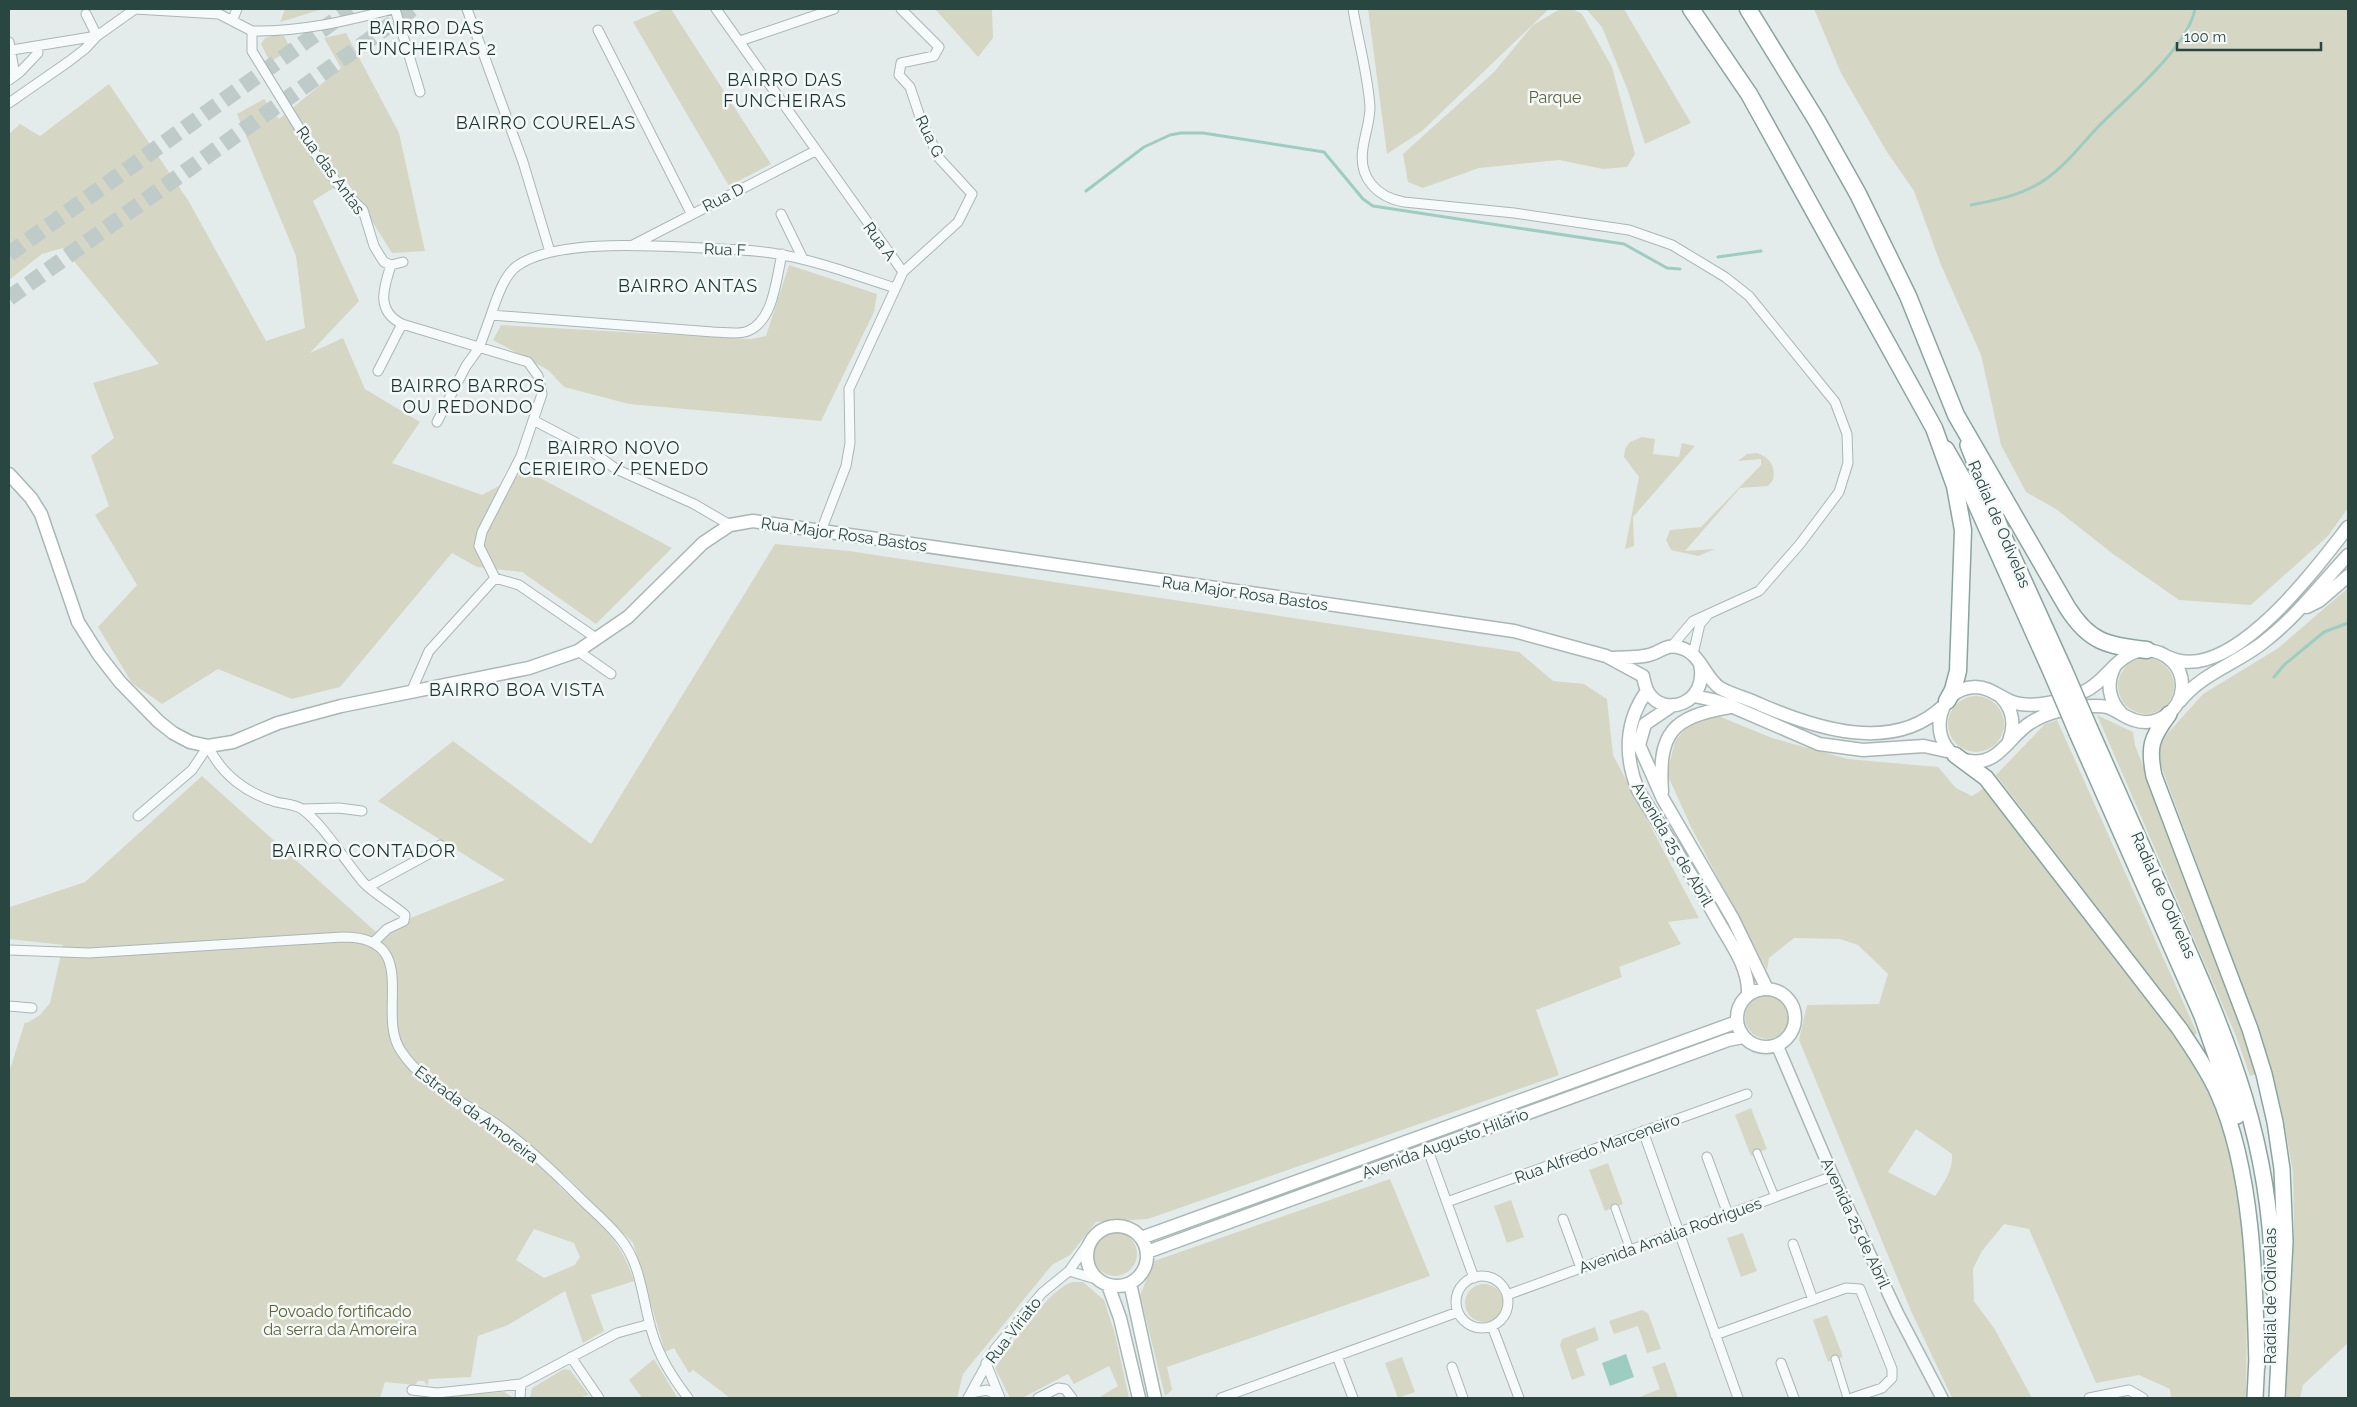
<svg xmlns="http://www.w3.org/2000/svg" width="2357" height="1407" viewBox="0 0 2357 1407" font-family="Raleway,sans-serif">
<style>
.green{fill:#d6d6c4;fill-rule:evenodd}
.water{fill:#9dcdc0}
.lines{fill:none;stroke-linecap:round;stroke-linejoin:round}
.stream{stroke:#9dcdc0;stroke-width:3}
.motorway-tunnel{stroke:#bfcbc9;stroke-width:16;stroke-dasharray:16 8;stroke-linecap:butt}
.pedestrian-casing{stroke:#a8b7b5;stroke-width:9}
.minor-casing{stroke:#a8b7b5;stroke-width:11}
.tertiary-casing{stroke:#a8b7b5;stroke-width:14}
.secondary-casing{stroke:#a8b7b5;stroke-width:15}
.trunk-casing{stroke:#8aa49f;stroke-width:18}
.motorway-casing{stroke:#8aa49f;stroke-width:19}
.pedestrian{stroke:#f7fafa;stroke-width:7}
.minor{stroke:#f7fafa;stroke-width:9}
.tertiary{stroke:#f7fafa;stroke-width:11}
.secondary{stroke:#fff;stroke-width:12}
.trunk{stroke:#fff;stroke-width:15}
.motorway{stroke:#fff;stroke-width:16}
.trunk-bridge-casing{stroke:#8aa49f;stroke-width:18;stroke-linecap:butt}
.trunk-bridge{stroke:#fff;stroke-width:15}
.labels{text-anchor:middle;stroke-width:5;stroke-linejoin:round;paint-order:stroke}
.park-label{font-size:16px;fill:#616237;stroke:#f4f9f8}
.street-label{font-size:16px;fill:#2a4641;stroke:#f4f9f8}
.neighbourhood-label{font-size:18px;letter-spacing:1px;fill:#1c3733;stroke:#f4f9f8}
</style>
<rect width="100%" height="100%" fill="#e4eceb"/>
<path class="green" d="M285 9H323L280 22Z
M664 9H671L771 164 729 186 633 22Z
M935 9H992L993 38 978 57Z
M1368 9H1549L1422 131 1387 154Z
M1560 9H1573L1582 14 1612 67 1635 154 1627 167 1603 169 1559 160 1479 168 1423 188 1408 182 1403 154 1494 72 1533 25Z
M1586 9H1624L1691 123 1645 144 1628 91 1602 27Z
M1814 9H2348V508L2328 536 2251 605 2179 600 2113 554 2056 509 2026 492 2001 445 1981 355 1941 265 1914 191 1887 152 1841 73Z
M346 33 399 133 425 251 392 253 346 180 313 201 359 301 310 353 343 338 365 389 420 422 392 463 482 495 527 471 672 548 596 624 522 572 477 567 452 553 340 687 292 699 218 669 162 704 132 683 98 627 137 585 95 515 109 506 91 456 114 438 93 383 159 364 63 248 42 254 9 280V134L20 124 40 136 109 84 188 200 266 341 305 328 296 256 237 114 264 99 279 119 341 68 324 38Z
M278 35 284 36 291 49 270 62 261 44 265 38Z
M789 265 877 294 874 312 821 421 629 404 564 387 548 370 493 340 501 325 751 339 766 336Z
M1642 437 1655 439 1653 454 1679 457 1682 443 1695 446 1633 517 1634 546 1625 549 1639 477 1624 457 1625 449 1630 442Z
M1757 453C1770 457 1776 467 1773 480L1768 486 1740 488 1685 551 1715 549 1698 556 1671 550 1666 540 1670 530 1701 527 1761 465V459L1738 461 1747 454Z
M775 544 849 551 1519 652 1553 681 1584 684 1607 699 1613 755 1699 918 1668 922 1681 944 1619 967 1622 977 1536 1010 1559 1075 1148 1219 1096 1222 1070 1255 1052 1265 963 1374 957 1398H730L693 1370 689 1373 674 1348 665 1352 633 1243 564 1174 558 1185C593 1217 619 1234 634 1281L591 1295 604 1331 583 1343 565 1291 508 1325 478 1336 471 1377 429 1379 427 1386 424 1381H418L415 1385 385 1382 380 1398H9V1069H10L25 1022 27 1023 40 1015 50 1003 63 945 9 939V905L10 907 85 882 202 776 376 932 505 880 378 801 453 741 591 844ZM534 1229 574 1243 580 1257 575 1265 544 1278 516 1260Z
M2348 588V1343L2303 1385 2300 1398H2285L2294 1229 2293 1172 2281 1107 2258 1028 2161 766 2159 748 2167 734 2203 694 2277 649Z
M2118 686a28 28 0 1 1 56 0a28 28 0 1 1-56 0Z
M1948 724a28 28 0 1 1 56 0a28 28 0 1 1-56 0Z
M1711 713 1772 738 1848 759 1938 767 1956 788 1972 796 1984 788 2151 1003 2188 1055 2217 1105 2240 1197 2243 1233 2247 1298 2246 1398H2171L2170 1389 2139 1375 2096 1383 2029 1229 2004 1224 1982 1251 1973 1269 1974 1301 1994 1328 2032 1398H1952L1911 1311 1799 1040 1807 1005 1879 1004 1888 974 1858 945 1840 939 1794 938 1769 958 1767 970 1692 829 1667 774 1675 741 1692 721ZM1916 1129 1952 1154C1953 1170 1944 1183 1935 1196L1888 1172Z
M2097 715 2133 732 2135 745 2241 1020 2258 1073 2250 1076 2236 1036Z
M2057 720 2197 1033 2194 1035 1996 775 2045 724Z
M1745 1017a22 22 0 1 1 44 0a22 22 0 1 1-44 0Z
M1751 1108 1767 1149 1751 1156 1735 1115Z
M1608 1163 1623 1204 1605 1211 1589 1170Z
M1390 1179 1430 1276 1167 1367 1172 1390 1165 1396 1140 1295 1154 1261Z
M1511 1200 1524 1237 1507 1243 1494 1206Z
M1093 1254a22 22 0 1 1 44 0a22 22 0 1 1-44 0Z
M1743 1233 1757 1271 1741 1277 1727 1238Z
M1072 1282H1083L1104 1300 1115 1334 1129 1398H1098L1118 1386 1109 1366 1074 1384 1068 1374 1022 1398H1010L995 1368C1010 1346 1048 1290 1072 1282Z
M1465 1303a19 19 0 1 1 38 0a19 19 0 1 1-38 0Z
M1642 1310 1648 1313 1661 1349 1647 1353 1638 1326 1614 1334 1609 1321Z
M1827 1315 1843 1357 1828 1362 1813 1320Z
M1595 1327 1599 1340 1576 1349 1585 1375 1572 1380 1560 1345 1562 1339Z
M1402 1357 1415 1392 1398 1398 1385 1363Z
M654 1359 677 1397 674 1398H642L629 1380Z
M1665 1362 1678 1398H1637L1660 1389 1652 1367Z
M564 1369 570 1370 589 1395 578 1398H530L532 1388Z
M504 1392 514 1398H428Z"/>
<path class="water" d="M1626 1354 1634 1377 1610 1386 1602 1363Z"/>
<g class="lines">
<path class="stream" d="M1086 191 1144 147 1170 135 1181 133H1203L1324 152 1363 199 1373 206 1624 244 1667 268 1680 269
M1971 205C1996 200 2024 195 2046 179 2066 165 2080 146 2097 128 2126 98 2187 49 2195 9
M1718 257 1761 251
M2274 677 2284 665 2324 632 2348 623"/>
<path class="motorway-tunnel" d="M9 254 351 9
M9 298 412 9"/>
<defs>
<path id="pedestrian" d="M1757 1153 1775 1197
M1615 1208 1630 1250
M1835 1359 1847 1398"/>
<path id="minor" d="M135 9 219 14 252 31
M395 9 420 92
M467 9 523 162 550 252
M716 9 903 272 849 389 850 443 846 466 821 531
M901 9 939 47 934 56 901 63 899 75 910 87 920 117 939 158 972 194 958 222 903 272
M1353 9C1358 40 1368 75 1370 107 1370 121 1365 134 1363 148 1358 178 1377 197 1404 202L1514 213 1629 230 1672 245 1725 277 1749 296 1835 402 1847 434 1848 463 1839 492 1800 544 1759 591 1693 621 1672 646
M86 14 97 36
M233 19 237 9
M598 30 691 213
M252 31V51L314 152 344 192 363 210 374 246 380 256 384 262 391 265 403 262
M252 31C300 32 347 21 393 9
M740 41 834 9
M9 42 15 75
M12 50 97 36
M9 80 20 72 38 53 37 47
M9 103 68 62 85 49 97 36 135 9
M781 214 803 259
M633 245 815 151
M391 265C383 289 376 311 402 324L528 362 538 376 542 394 521 456 482 532 479 546 495 578 429 651 411 692
M491 315C496 300 504 275 517 266 556 238 656 246 703 248 730 250 756 249 783 255 821 262 858 276 895 288
M378 371 402 324
M533 420 590 450 616 469 694 504 730 525
M437 422 466 366 479 348 491 315 713 332C723 332 739 335 748 331 774 320 776 279 782 254
M495 578 519 585 596 638
M578 651 611 674
M1693 654 1700 624 1707 616
M208 746C221 774 246 793 276 802 284 804 295 804 302 809 323 824 345 861 363 882 375 895 392 903 405 915L404 921 387 929 373 943
M302 809 339 808 362 811
M138 816 192 770 208 746
M368 887 436 850 440 845
M9 950 89 953 343 937C423 937 375 1013 401 1051 423 1085 464 1102 496 1124 526 1145 553 1171 579 1197 592 1210 607 1222 619 1237 642 1264 642 1300 652 1332 659 1357 673 1378 688 1398
M9 1006 32 1008
M1643 1131 1738 1398
M1428 1150 1474 1278
M1707 1157 1728 1214
M1447 1202 1747 1094
M1563 1219 1581 1268
M1793 1244 1813 1300
M1069 1271 1099 1280
M1456 1302a26 26 0 1 1 52 0a26 26 0 1 1-52 0Z
M1507 1295 1833 1176
M1492 1326 1519 1398
M1715 1335 1846 1288 1860 1289 1892 1369V1378L1882 1388 1852 1398
M1337 1356 1353 1398
M571 1357 599 1398
M986 1363 1000 1398
M1781 1363 1794 1398
M1452 1367 1463 1398
M412 1390 437 1393 521 1384 617 1333 650 1324
M971 1393 987 1390 998 1396
M520 1398 521 1384
M968 1398 995 1349 1042 1293 1069 1271 1090 1241
M1038 1398 1058 1388 1065 1389 1072 1398
M1221 1398 1458 1312
M2089 1398 2129 1390 2143 1398"/>
<path id="tertiary" d="M1777 1045 1833 1176 1898 1314 1942 1398"/>
<path id="secondary" d="M9 474 31 498 41 514 78 622 99 655 120 682 158 721 173 733 190 742 208 746 233 742 278 723 341 706 529 668 578 651 628 617 703 543 730 525 753 521 1514 631 1606 656 1643 676C1644 681 1645 687 1648 692 1664 719 1709 703 1700 664
M2307 607 2319 601 2348 576
M2144 650C2165 650 2183 665 2182 687 2181 711 2156 728 2134 720 2124 717 2117 710 2107 707 2098 705 2089 706 2080 707 2063 709 2045 713 2030 723 2009 736 1999 766 1969 761 1926 753 1932 688 1975 687 1989 687 1998 696 2010 701 2031 710 2064 701 2083 692 2107 682 2116 653 2144 650Z
M2168 657C2229 687 2315 569 2348 527
M1611 658C1624 657 1638 658 1649 655 1662 652 1665 643 1681 648 1700 653 1705 678 1720 688 1732 695 1747 698 1759 704 1814 728 1892 754 1942 707
M2114 668C2106 684 2109 701 2122 714
M1647 691C1625 721 1624 756 1638 790 1665 834 1693 876 1718 921 1731 944 1749 967 1748 994
M1694 696 1713 700 1731 706 1819 744 1863 750 1924 746 1951 752
M2001 697C2013 709 2015 725 2009 741
M2180 701C2202 673 2238 663 2265 641 2297 616 2321 584 2348 555
M1673 705 1645 724 1639 745 1663 799 1733 919 1767 989
M1662 792C1658 732 1672 717 1730 707
M1737 1018a29 29 0 1 1 58 0a29 29 0 1 1-58 0Z
M1087 1256a30 30 0 1 1 60 0a30 30 0 1 1-60 0Z
M1141 1238 1737 1022
M1147 1252 1728 1040 1743 1037
M1130 1283 1155 1398
M1108 1285 1120 1318 1139 1398"/>
<path id="trunk" d="M1968 445 2004 537 2064 669
M1946 449 1969 489 2051 672
M2169 714C2151 738 2148 747 2154 776L2250 1029 2264 1074 2275 1122 2282 1169 2285 1241 2277 1398
M2090 729C2118 792 2146 854 2173 916 2230 1044 2273 1146 2273 1289
M2077 733 2202 1016 2237 1116
M1955 755 1986 778 2179 1028C2193 1049 2208 1070 2218 1093 2253 1171 2255 1283 2257 1367
M2255 1398 2257 1357"/>
<path id="motorway" d="M1691 9 1749 94 1934 428 1955 486 1963 530 1958 671 1953 690 1947 701
M1748 9 1817 121 1858 194 1908 296 1956 415 2067 607C2089 642 2107 646 2147 650"/>
</defs>
<use href="#pedestrian" class="pedestrian-casing"/>
<use href="#minor" class="minor-casing"/>
<use href="#tertiary" class="tertiary-casing"/>
<use href="#secondary" class="secondary-casing"/>
<use href="#trunk" class="trunk-casing"/>
<use href="#motorway" class="motorway-casing"/>
<use href="#pedestrian" class="pedestrian"/>
<use href="#minor" class="minor"/>
<use href="#tertiary" class="tertiary"/>
<use href="#secondary" class="secondary"/>
<use href="#trunk" class="trunk"/>
<use href="#motorway" class="motorway"/>
<defs>
<path id="trunk-bridge" d="M2064 669 2090 729
M2051 672 2077 733"/>
</defs>
<use href="#trunk-bridge" class="trunk-bridge-casing"/>
<use href="#trunk-bridge" class="trunk-bridge"/>
</g>
<g class="labels">
<g class="park-label">
<text x="1555" y="103">Parque</text>
<text x="340" y="1317">Povoado fortificado<tspan x="340" dy="18">da serra da Amoreira</tspan></text>
</g>
<g class="street-label">
<text transform="translate(930 136) rotate(64)" y="6">Rua G</text>
<text transform="translate(331 170) rotate(54)" y="6">Rua das Antas</text>
<text transform="translate(723 197) rotate(-27)" y="6">Rua D</text>
<text transform="translate(880 241) rotate(54)" y="6">Rua A</text>
<text transform="translate(725 249) rotate(2)" y="6">Rua F</text>
<text transform="translate(2000 524) rotate(67)" y="6">Radial de Odivelas</text>
<text transform="translate(844 534) rotate(8)" y="6">Rua Major Rosa Bastos</text>
<text transform="translate(1245 593) rotate(8)" y="6">Rua Major Rosa Bastos</text>
<text transform="translate(1673 844) rotate(59)" y="6">Avenida 25 de Abril</text>
<text transform="translate(2164 895) rotate(66)" y="6">Radial de Odivelas</text>
<text transform="translate(477 1114) rotate(37)" y="6">Estrada da Amoreira</text>
<text transform="translate(1445 1143) rotate(-20)" y="6">Avenida Augusto Hilário</text>
<text transform="translate(1597 1148) rotate(-20)" y="6">Rua Alfredo Marceneiro</text>
<text transform="translate(1856 1223) rotate(65)" y="6">Avenida 25 de Abril</text>
<text transform="translate(1670 1235) rotate(-20)" y="6">Avenida Amália Rodrigues</text>
<text transform="translate(2270 1296) rotate(-90)" y="6">Radial de Odivelas</text>
<text transform="translate(1013 1330) rotate(-52)" y="6">Rua Viriato</text>
</g>
<g class="neighbourhood-label">
<text x="427" y="34">BAIRRO DAS<tspan x="427" dy="21">FUNCHEIRAS 2</tspan></text>
<text x="785" y="86">BAIRRO DAS<tspan x="785" dy="21">FUNCHEIRAS</tspan></text>
<text x="546" y="129">BAIRRO COURELAS</text>
<text x="688" y="292">BAIRRO ANTAS</text>
<text x="468" y="392">BAIRRO BARROS<tspan x="468" dy="21">OU REDONDO</tspan></text>
<text x="614" y="454">BAIRRO NOVO<tspan x="614" dy="21">CERIEIRO / PENEDO</tspan></text>
<text x="517" y="696">BAIRRO BOA VISTA</text>
<text x="364" y="857">BAIRRO CONTADOR</text>
</g>
</g>
<rect width="2357" height="1407" fill="none" stroke="#2a4641" stroke-width="20"/>
<path d="M2177 42v8h144v-8" fill="none" stroke="#2a4641" stroke-width="2.5"/>
<text x="2184" y="42" font-size="15" fill="#2a4641" stroke="#f4f9f8" stroke-width="4" paint-order="stroke">100 m</text>
</svg>
